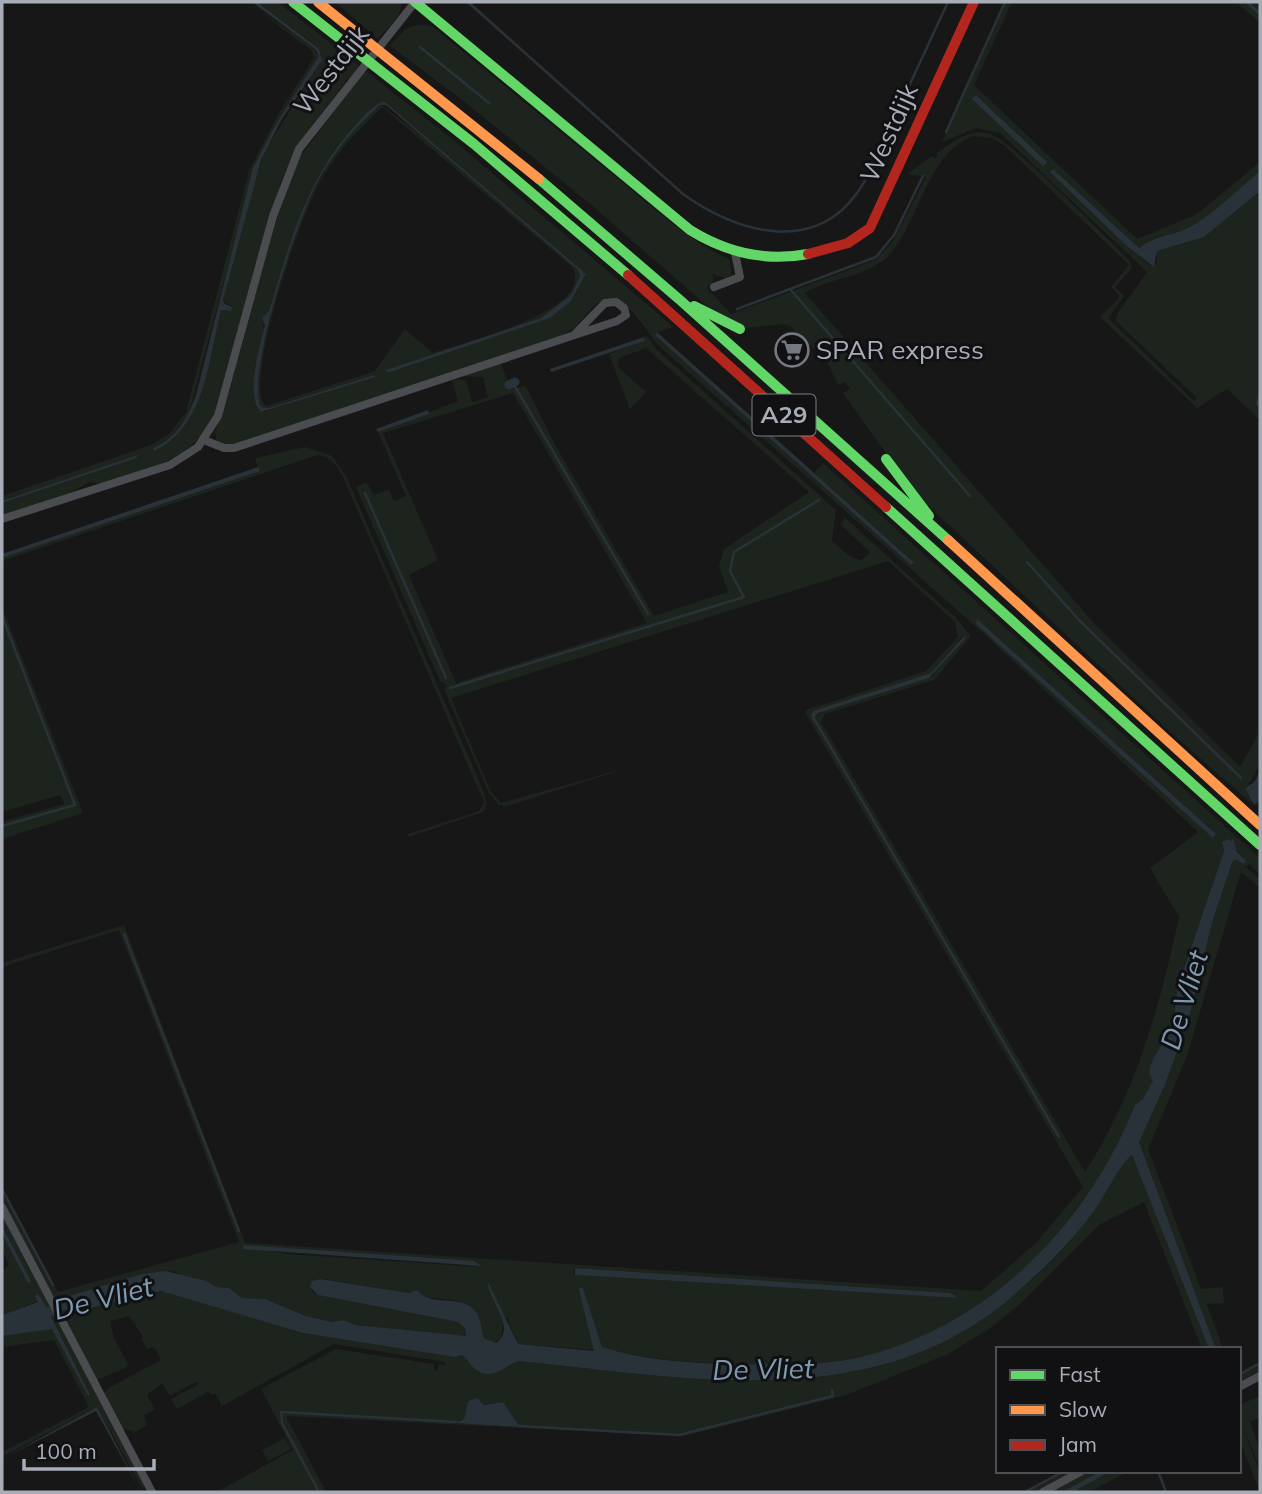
<svg xmlns="http://www.w3.org/2000/svg" width="1262" height="1494" viewBox="0 0 1262 1494" font-family="Mulish,sans-serif">
<style>
.green{fill:#1d241e;fill-rule:evenodd}
.water{fill:#2a3239}
.lines{fill:none;stroke-linecap:round;stroke-linejoin:round}
.stream{stroke:#2a3239;stroke-width:2.5}
.canal{stroke:#2a3239;stroke-width:9}
.street{stroke:#4b4c50;stroke-width:8}
.fast{stroke:#63d668;stroke-width:10}
.slow{stroke:#ff974d;stroke-width:10}
.jam{stroke:#b3261e;stroke-width:10}
.labels{text-anchor:middle;stroke-width:6;stroke-linejoin:round;paint-order:stroke}
.shield{fill:#111113;stroke:#7b7e86;stroke-width:2}
.shield-label{font-size:24px;font-weight:bold;fill:#a8adb8}
.street-label{font-size:26px;fill:#a8adb8;stroke:#111113}
.poi-label{font-size:26px;fill:#a8adb8;stroke:#111113;text-anchor:start}
.water-label{font-size:28px;font-style:italic;fill:#7f9bb3;stroke:#111113}
</style>
<rect width="100%" height="100%" fill="#171717"/>
<path class="green" d="M248 2 311 46 319 56 256 162 189 413 172 438 153 448C202 439 211 351 221 310L231 311 232 307 223 300 253 186 265 151 322 59 319 49 257 2H278L451 138 656 312 673 327 658 332 657 337 911 565 913 561 814 473 823 463 1260 858V874L1249 864 1246 867 1260 880V888L1241 872 1187 1056 1148 1149 1201 1289 1223 1287 1224 1303 1207 1304 1223 1349H1216L1139 1142 1165 1085 1189 1018 1212 923 1232 863 1235 859 1243 864 1245 861 1229 839 1222 844 1224 851 1178 986C1175 1001 1176 1015 1170 1030 1165 1044 1142 1067 1153 1080L1143 1099 1135 1105C1088 1222 990 1327 861 1357 827 1365 775 1365 739 1364 695 1363 645 1360 602 1347L583 1288 580 1294 596 1350 518 1344 507 1317 503 1321 501 1339 493 1343 484 1337C472 1296 463 1302 424 1297L418 1290 409 1293 322 1279H318L311 1291 318 1295 458 1322 465 1328 466 1335 460 1337 355 1325 344 1320 332 1322 306 1316 265 1299 242 1298 229 1288 216 1287 171 1271 141 1274 66 1297 57 1303 2 1200V1186L58 1292 239 1242 119 930 2 967V963L124 925 245 1243 981 1291 1036 1243 1083 1187 806 714V710L926 671 958 637 955 622 888 561 451 698 491 792 501 803 634 766 507 806 499 805 489 793 444 689 447 685 440 681 356 487 366 482 374 495 389 489 394 501 406 496 378 432 458 401 452 380H466L472 402 488 397 483 377 461 376 509 360 518 368 510 362 501 364 510 386 515 389 525 385 554 443 654 616 728 592 719 566 724 549 809 492 646 348 619 358 618 367 646 392 630 409 609 354 645 341 644 337 647 336 656 349 836 510 832 541 848 555 861 561 870 552 841 525 844 517 955 617 971 636 934 680 825 714 821 722 1085 1172C1135 1095 1160 1006 1179 917L1150 868 1198 832 983 633 658 345C644 329 620 280 592 308 581 320 576 330 560 336L229 446 217 442 215 432 228 396 277 216 300 157 354 84 348 78 300 143 282 179 216 410C195 462 149 468 100 484L89 482 69 494 2 517V503L137 456 2 501V496L151 445 169 434 186 412 249 171 276 118 314 58 312 51ZM384 101 586 274 570 302 550 318 387 373 386 370 541 318 571 295 580 276 578 270 434 145 381 105C355 123 332 155 317 183 297 219 246 371 261 407L269 408 374 375 264 412 258 410C249 385 269 328 262 318L269 311C289 246 305 182 351 130 361 119 371 106 384 101ZM382 107 571 266C602 309 458 344 433 353L405 329 375 371 266 406 262 402C250 363 301 213 323 176 339 150 360 128 382 107ZM513 393 647 623 456 683 409 575 438 560 383 433ZM977 619 1216 834 1214 838 976 624ZM963 636 966 637 931 677 818 713 816 717 811 712 931 673ZM243 1246 431 1260 479 1267 288 1254ZM575 1268 950 1293 958 1298 575 1275 573 1271Z
M335 2H401C402 19 388 26 378 39Z
M1006 2H1012L974 85 1137 239 1197 214 1260 162V171C1238 189 1215 213 1190 227 1172 236 1155 234 1139 248L1053 169 1128 247 1150 265 1157 264V251L1204 237 1260 191V420L1227 389 1197 408 1100 317 1120 297 1111 287 1129 265 1004 145 991 138 973 136C927 154 920 219 891 253 870 278 832 276 805 293L1095 624 1240 767 1260 731C1260 759 1262 769 1245 788L1253 799 1251 803 1167 729 936 513 911 488 843 393 850 389 845 382 838 385 827 361 791 327 784 324 746 328 713 311 589 203 466 103 390 46C404 30 411 20 433 27L669 221 703 246 730 260 731 275 726 278 712 274 714 280 707 288 731 314 875 260 891 244 926 177 907 174 932 156 936 159 938 152C953 142 969 129 988 133 1010 138 1106 238 1129 260L1132 268 1115 287 1124 296 1108 318 1194 401 1197 398 1116 321 1117 314 1147 272 1000 133 976 128 942 142ZM976 95 1046 161 1043 165 973 100Z
M1236 2H1256L1260 5V23Z
M305 447 332 456 346 476 483 790 487 805 483 812 409 837 408 834 479 811 484 802 343 477C337 466 330 455 317 455L2 561V558L259 471 255 458Z
M2 607 83 813 2 839V822L64 804 60 795 2 812Z
M1132 1155 1209 1349H1202L1144 1202 1099 1225 1018 1306 989 1329 948 1354 846 1395 684 1436 286 1416 326 1492H217L293 1450 261 1389 336 1349 434 1364V1370L437 1371 439 1364 445 1365V1362L334 1344 222 1406 215 1393 211 1395 209 1391 177 1409 171 1399 199 1384 198 1381 170 1396 162 1383 147 1395 155 1409 144 1415 147 1425 136 1432 121 1428 104 1393 110 1387 161 1360 154 1347 147 1349 141 1338 143 1336 129 1316 110 1321 114 1338 129 1366 97 1380 61 1311 164 1291 303 1333 454 1357 462 1355C468 1359 471 1367 478 1371 496 1381 505 1364 520 1361 687 1378 874 1416 1013 1296 1040 1273 1066 1248 1087 1220 1099 1205 1121 1163 1132 1155ZM478 1399 484 1405 503 1402 520 1427 455 1423 464 1419 468 1401Z
M2 1215 51 1307 45 1308 38 1294V1301L2 1315V1271L9 1265 2 1250V1234L28 1282 31 1281 2 1226Z
M55 1315 144 1485 143 1490 97 1407 2 1457V1452L89 1407 54 1340 2 1347V1336L52 1328 88 1396 90 1395 50 1317Z
M1260 1361V1372L1239 1383V1373Z
M1260 1396V1417L1250 1422 1260 1450V1468L1240 1421 1260 1473V1492L1239 1438V1418L1242 1416 1239 1405Z
M285 1438 291 1449 268 1461 262 1450Z
M1062 1471H1076L1037 1492H1023Z
M1090 1471H1101L1062 1492H1051Z
M1111 1471H1129L1089 1492H1073Z"/>
<path class="water" d="M252 2H257L319 49 322 60 282 119 261 160 223 300 225 304 232 307 231 311 221 310C209 359 205 428 154 451L153 448C177 438 187 419 196 395L253 168 276 124 319 56 315 49Z
M976 95 1047 162 1043 166 972 99Z
M384 101 586 274 570 302 550 318 387 373 386 370 541 318 571 295 580 276 578 270 386 105H380C355 127 331 155 316 185 297 222 246 371 261 407L269 408 374 375 375 377 261 412C245 397 260 345 265 325L262 318 269 311C289 246 305 182 351 130 361 119 371 106 384 101Z
M1053 169 1139 248C1155 235 1172 236 1190 227 1215 213 1238 189 1260 171V191L1204 237 1157 251 1154 267 1128 247 1050 172Z
M658 333 910 559 914 562 911 565 657 337 655 334Z
M644 337 645 341 551 372 550 369Z
M428 410 429 414 378 432 376 429Z
M138 455 136 458 2 503V501Z
M258 467 260 471 2 558V554Z
M977 619 1216 834 1213 838 976 624Z
M964 636 966 638 929 678 818 713 813 719 811 716 813 711 931 673Z
M1260 772V801L1254 805 1245 788 1254 782Z
M1233 838 1237 852 1246 861 1243 864 1235 859 1232 863 1212 923 1189 1018 1165 1085 1139 1142 1216 1349H1209L1132 1155C1119 1165 1105 1196 1094 1211 1071 1243 1042 1270 1013 1296 874 1416 687 1378 520 1361 505 1364 495 1381 478 1371 471 1368 468 1359 462 1355L454 1357 303 1333 161 1291 76 1311 64 1310 51 1317 90 1395 88 1396 52 1329 2 1336V1315L38 1302 35 1296 38 1294 47 1308 66 1297 141 1274 166 1271 206 1281 216 1287 229 1288 242 1298 265 1299 306 1316 332 1322 344 1320 355 1325 466 1336 465 1328 458 1322 318 1295 310 1287 312 1281 320 1279 409 1293 418 1290C428 1308 462 1293 475 1311 481 1318 481 1329 484 1338L496 1343C518 1328 487 1299 488 1282L518 1344 594 1351 580 1294 579 1288H583L602 1347C646 1361 698 1364 745 1364 778 1365 829 1365 861 1357 991 1325 1087 1224 1135 1105L1143 1099 1153 1080C1141 1068 1165 1043 1170 1031 1176 1015 1175 1001 1178 986L1224 851 1222 842 1229 839 1232 841Z
M2 1226 31 1281 28 1283 2 1234Z
M243 1245 474 1261 481 1266 243 1249Z
M575 1268 950 1293 958 1298 575 1275Z
M477 1398 484 1405 503 1402 520 1427 455 1423 464 1419 468 1401Z
M97 1407 140 1490 96 1411 2 1459Z
M1101 1471H1111L1073 1492H1062Z"/>
<g class="lines">
<path class="stream" d="M468 2 683 194C734 231 812 256 857 193 872 173 880 147 891 125
M1247 2 1260 14
M420 47 489 103
M896 114 948 2
M946 132 1005 2
M923 176 894 235 876 257 790 289 970 496
M737 309 790 289
M513 383 648 614
M1260 395 1257 403 1260 408
M365 493 446 678
M1027 562 1079 620 1241 778
M2 616 75 805 2 826
M450 688 744 597 730 571 734 552 819 500
M813 717 1059 1137
M124 934 239 1231
M3 1191 53 1285
M1239 1375 1260 1363
M518 1426 679 1435 833 1396 832 1390
M1158 1471 1166 1492
M319 1492 282 1423 281 1412 456 1422
M1025 1492 1064 1471"/>
<path class="canal" d="M509 385 515 382"/>
<path class="street" d="M714 287 740 277 735 253
M204 440 224 448H234L617 321 626 315 624 308 616 302 605 303 574 335
M2 519 170 465 198 447 218 416 273 216 299 149 415 2
M2 1207 152 1492
M1239 1387 1260 1376
M1043 1492 1082 1471"/>
<path class="fast" d="M293 2 474 144 628 275
M415 2 690 230C727 253 765 262 808 254
M539 179 680 300 948 540
M694 306 740 329
M886 459 929 516
M886 507 1260 845"/>
<path class="slow" d="M318 2 539 179
M948 540 1260 825"/>
<path class="jam" d="M808 254 848 243 870 228 974 2
M628 275 886 507"/>
</g>
<defs>
<symbol id="supermarket-ring" viewBox="-11 -11 22 22"><circle r="9.5" fill="#111113" stroke="#757880" stroke-width="1.5"/><path d="M-6-5.5h2.5l.6 2H6L4.5 2H-2.5L-4.4-4H-6ZM-1.5 3.2a1.3 1.3 0 1 0 .1 0ZM3 3.2a1.3 1.3 0 1 0 .1 0Z" fill="#757880"/></symbol>
</defs>
<g fill-rule="evenodd">
<use href="#supermarket-ring" x="773" y="331" width="38" height="38"/>
</g>
<g class="labels">
<rect class="shield" x="752.5" y="394.5" width="63" height="41" rx="5"/>
<g class="shield-label">
<text x="784" y="423">A29</text>
</g>
<g class="street-label">
<text transform="translate(331 70) rotate(-52)" y="9">Westdijk</text>
<text transform="translate(889 133) rotate(-66)" y="9">Westdijk</text>
</g>
<g class="poi-label">
<text x="816" y="359">SPAR express</text>
</g>
<g class="water-label">
<text transform="translate(1184 1000) rotate(-73)" y="10">De Vliet</text>
<text transform="translate(103 1298) rotate(-14)" y="10">De Vliet</text>
<text transform="translate(763 1369) rotate(-1)" y="10">De Vliet</text>
</g>
</g>
<rect width="1262" height="1494" fill="none" stroke="#a8adb8" stroke-width="7"/>
<rect x="996" y="1347" width="245" height="126" fill="#111113" stroke="#4d4f55" stroke-width="2"/>
<rect x="1010" y="1370" width="35" height="10" fill="#63d668" stroke="#4d4f55" stroke-width="2"/>
<text x="1059" y="1382" font-size="21" fill="#a8adb8">Fast</text>
<rect x="1010" y="1405" width="35" height="10" fill="#ff974d" stroke="#4d4f55" stroke-width="2"/>
<text x="1059" y="1417" font-size="21" fill="#a8adb8">Slow</text>
<rect x="1010" y="1440" width="35" height="10" fill="#b3261e" stroke="#4d4f55" stroke-width="2"/>
<text x="1059" y="1452" font-size="21" fill="#a8adb8">Jam</text>
<path d="M24 1459v10h130v-10" fill="none" stroke="#a8adb8" stroke-width="3.5"/>
<text x="35" y="1459" font-size="21" fill="#a8adb8" stroke="#111113" stroke-width="5" paint-order="stroke">100 m</text>
</svg>
